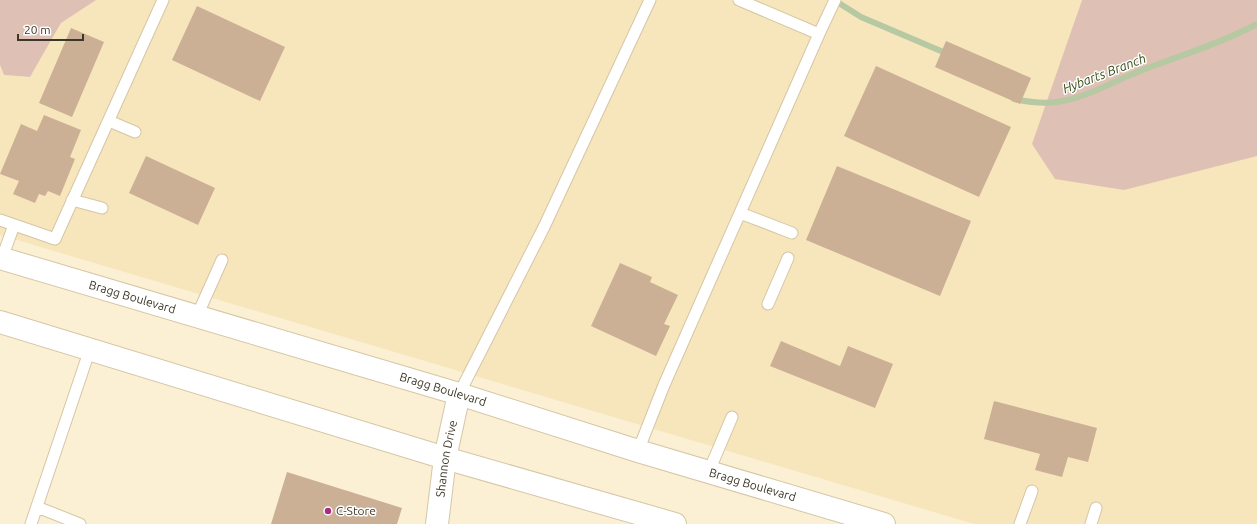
<svg xmlns="http://www.w3.org/2000/svg" width="1257" height="524" viewBox="0 0 1257 524" font-family="Ubuntu,sans-serif">
<style>
.built{fill:#f7e5bb}
.green{fill:#dec1b4}
.lines{fill:none;stroke-linecap:round;stroke-linejoin:round}
.stream{stroke:#b6c9a3;stroke-width:6}
.building{fill:#cbb095}
.lane-casing{stroke:#d5c6a5;stroke-width:13}
.street-casing{stroke:#d5c6a5;stroke-width:24}
.primary-casing{stroke:#d5c6a5;stroke-width:24}
.lane{stroke:#fff;stroke-width:11}
.street{stroke:#fff;stroke-width:22}
.primary{stroke:#fff;stroke-width:22}
.poi-dot{fill:#a72d82;stroke:#fefefe;stroke-width:1.5}
.labels{text-anchor:middle;stroke-width:3;stroke-linejoin:round;paint-order:stroke}
.street-label{font-size:12px;fill:#3d3729;stroke:#fefefe}
.poi-label{font-size:12px;fill:#3d3729;stroke:#fefefe;text-anchor:start}
.water-label{font-size:13px;font-style:italic;fill:#384e17;stroke:#fefefe}
</style>
<rect width="100%" height="100%" fill="#fcf0d4"/>
<path class="built" d="M92 0H1082L1076 17 1248 158 1257 156V524H974L0 235V65L4 75 30 77 61 23Z"/>
<path class="green" d="M0 0H96L61 23 30 77 4 75 0 65Z
M1082 0H1257V156L1124 190 1055 179 1032 144Z"/>
<g class="lines">
<path class="stream" d="M834 0 861 17 948 54
M1014 99C1028 102 1042 104 1056 102 1083 99 1108 84 1133 74 1174 57 1218 45 1257 24"/>
</g>
<path class="building" d="M197 6 285 47 260 101 172 60Z
M71 28 104 42 72 117 39 103Z
M946 41 1031 78 1020 104 935 67Z
M876 66 1011 127 979 197 844 136Z
M44 115 81 130 70 157 75 159 60 196 48 191 45 196 39 194 35 203 13 194 19 181 0 174 21 124 37 131Z
M146 156 215 188 198 225 129 193Z
M837 166 971 221 940 296 806 240Z
M620 263 652 277 650 282 678 295 664 324 670 326 656 356 591 326Z
M781 341 840 366 848 346 893 364 875 408 770 366Z
M994 401 1097 428 1088 462 1068 457 1062 477 1035 470 1040 454 984 439Z
M287 472 402 508 397 524H271Z"/>
<g class="lines">
<defs>
<path id="lane" d="M819 34 835 0
M109 121 135 132
M72 200 102 208
M740 213 792 233
M0 220 55 239 163 0
M2 258 14 225
M768 304 788 258
M197 316 222 260
M459 394 544 227 650 0
M638 451 664 385 819 34 739 0
M709 471 732 417
M37 507 80 524
M31 524 90 349
M1020 524 1032 491
M1091 524 1096 508"/>
<g id="street">
<path id="s1" d="M437 524 445 458 459 394"/>
</g>
<g id="primary">
<path id="s2" d="M0 258 459 394 638 451 884 524"/>
<path d="M0 322 445 458 675 524"/>
</g>
</defs>
<use href="#lane" class="lane-casing"/>
<use href="#street" class="street-casing"/>
<use href="#primary" class="primary-casing"/>
<use href="#lane" class="lane"/>
<use href="#street" class="street"/>
<use href="#primary" class="primary"/>
</g>
<circle class="poi-dot" cx="328" cy="511" r="4"/>
<g class="labels">
<g class="street-label">
<text dy="4" stroke="none"><textPath href="#s2" startOffset="138">Bragg Boulevard</textPath></text>
<text dy="4" stroke="none"><textPath href="#s2" startOffset="462">Bragg Boulevard</textPath></text>
<text dy="4" stroke="none"><textPath href="#s1" startOffset="66">Shannon Drive</textPath></text>
<text dy="4" stroke="none"><textPath href="#s2" startOffset="786">Bragg Boulevard</textPath></text>
</g>
<g class="poi-label">
<text x="336" y="515">C-Store</text>
</g>
<g class="water-label">
<text transform="translate(1104 73) rotate(-21)" y="5">Hybarts Branch</text>
</g>
</g>
<path d="M18 34v6h65v-6" fill="none" stroke="#3d3729" stroke-width="2"/>
<text x="24" y="34" font-size="12" fill="#3d3729" stroke="#fefefe" stroke-width="3" paint-order="stroke">20 m</text>
</svg>
